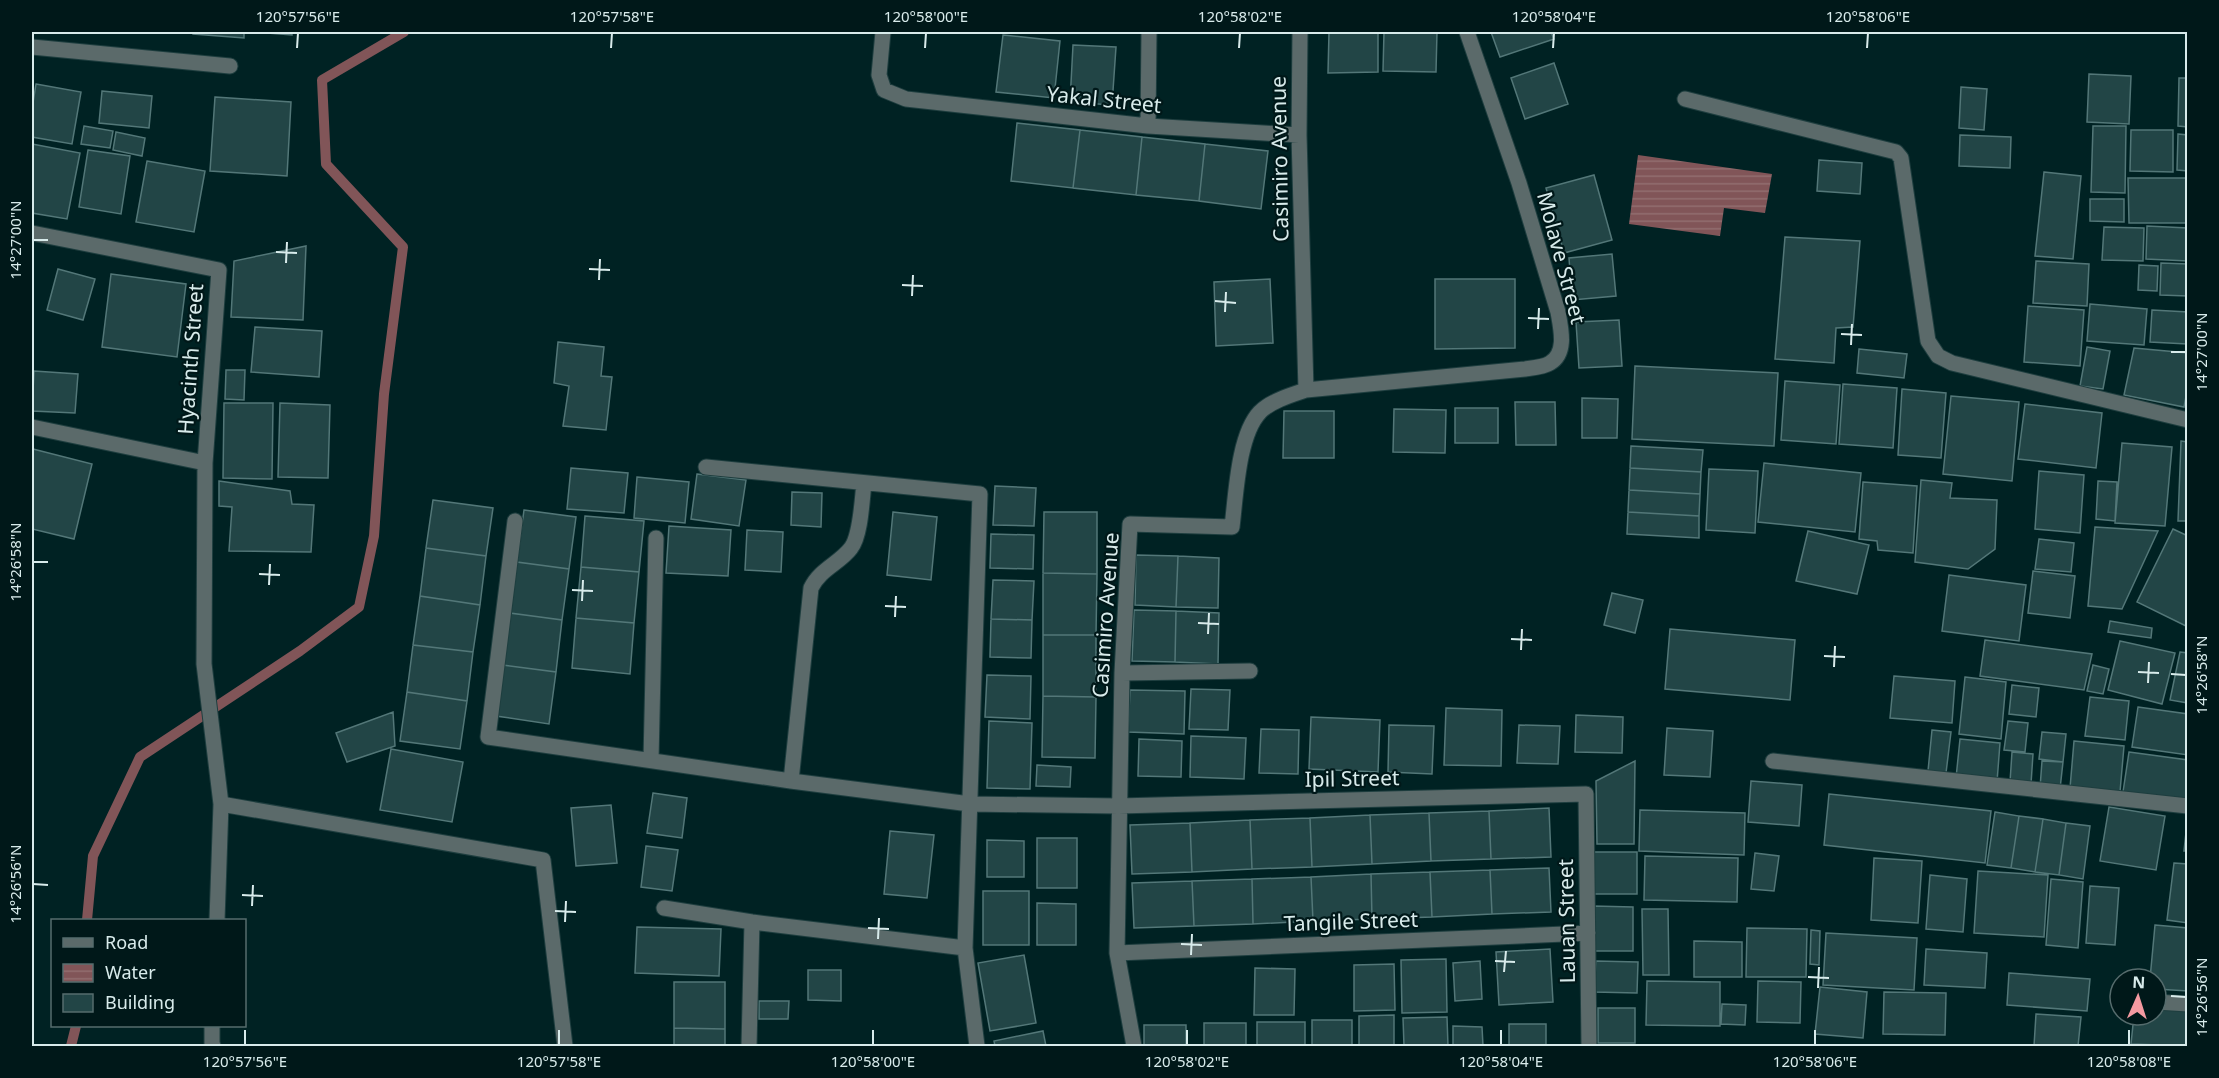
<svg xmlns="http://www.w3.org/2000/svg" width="2219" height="1078" viewBox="0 0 2219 1078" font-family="'Noto Sans',sans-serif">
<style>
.water{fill:url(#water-rules)}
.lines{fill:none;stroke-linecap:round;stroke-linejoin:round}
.stream{stroke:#815558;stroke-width:10}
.building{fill:#224546;stroke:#537778;stroke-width:1.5}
.minor-casing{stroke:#1e3e3f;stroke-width:17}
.minor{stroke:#5b6a6a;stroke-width:15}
.ticks{fill:none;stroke:#d8ebeb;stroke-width:2}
.labels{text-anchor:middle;stroke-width:4.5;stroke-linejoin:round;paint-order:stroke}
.street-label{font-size:21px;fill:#d8ebeb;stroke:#001819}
.neatline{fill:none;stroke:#d8ebeb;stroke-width:2}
.ticks-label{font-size:15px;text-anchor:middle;fill:#d8ebeb}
</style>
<defs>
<pattern id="water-rules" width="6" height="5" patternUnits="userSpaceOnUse" patternTransform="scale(1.5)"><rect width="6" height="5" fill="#815558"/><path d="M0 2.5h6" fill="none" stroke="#926e70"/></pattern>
</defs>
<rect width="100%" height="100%" fill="#002223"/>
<path class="water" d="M1638 155 1772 174 1765 213 1724 208 1720 236 1629 224Z"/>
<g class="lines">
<path class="stream" d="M87 920 93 856 140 757 300 651 359 607 374 536 384 394 403 247 326 164 322 80 404 32
M71 1046 76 1026"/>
</g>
<path class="building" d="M193 32H244V38L193 34Z
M254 32H292V35Z
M1329 32H1378V72L1328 73Z
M1384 32H1437L1436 72 1383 71Z
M1491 32H1551L1554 39 1500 57Z
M1003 35 1060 41 1054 98 996 92Z
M1073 45 1116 47 1112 105 1070 102Z
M1554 63 1568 104 1525 119 1511 78Z
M2089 74 2131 76 2129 124 2087 122Z
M2179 78H2188V127L2178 126Z
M36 84 81 92 72 144 32 137V109Z
M1961 87 1987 89 1984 130 1959 128Z
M102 91 152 96 149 128 99 123Z
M215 97 291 102 287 176 210 171Z
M1017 123 1080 130 1073 188 1011 181Z
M84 126 113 131 110 148 81 144Z
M2093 126H2126L2125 193 2091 192Z
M1080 130 1142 137 1136 195 1073 188Z
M2131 130H2173V172L2130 171Z
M116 132 145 138 142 156 113 150Z
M2178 134 2188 135V171L2177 170Z
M1960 135 2011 137 2010 168 1959 166Z
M1142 137 1205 144 1199 201 1136 195Z
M32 144 80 153 67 219 32 213Z
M1205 144 1268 151 1261 209 1199 201Z
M88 150 130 156 121 214 79 207Z
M1819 160 1862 163 1860 194 1817 191Z
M147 161 205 171 194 232 136 222Z
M2044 172 2081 176 2073 259 2035 256Z
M1594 175 1612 240 1564 253 1546 188Z
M2128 178H2188V223H2129Z
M2090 199H2124V222L2090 221Z
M2147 226 2188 228V261L2146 259Z
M2104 227 2144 228 2143 261 2102 260Z
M1785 237 1860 241 1853 327 1836 328 1834 363 1775 359Z
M306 246 303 320 231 317 234 261Z
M1612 254 1616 296 1572 300 1569 258Z
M2036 261 2089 264 2087 306 2033 303Z
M2161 263 2188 264V296L2160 295Z
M2139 265 2158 266 2157 291 2138 290Z
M58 269 95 279 83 320 47 310Z
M111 274 186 284 177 357 102 347Z
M1270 279 1273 343 1216 346 1214 282Z
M1435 279H1515V348L1435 349Z
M2090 304 2147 309 2144 345 2087 341Z
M2028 306 2084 310 2080 366 2024 362Z
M2152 310 2188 312 2187 344 2150 342Z
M1619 320 1622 366 1579 368 1576 322Z
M255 327 322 331 319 377 251 372Z
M558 342 604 347 601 376 612 377 606 430 563 426 569 386 554 383Z
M2087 347 2110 351 2103 389 2080 386Z
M2134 348 2188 353V386L2184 407 2124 395Z
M1859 349 1907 354 1904 378 1857 373Z
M1635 366 1778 373 1774 446 1632 439Z
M226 370H245L244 400 225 399Z
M34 371 78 374 75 413 32 411Z
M1785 381 1840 385 1836 444 1781 440Z
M1843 384 1897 388 1893 448 1839 444Z
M1902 389 1946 393 1941 458 1898 455Z
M1951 396 2019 402 2012 481 1943 474Z
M1582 398 1618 399 1617 438H1582Z
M1515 402H1555L1556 445H1516Z
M224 403H273L272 479 223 478Z
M280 403 330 405 328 478 278 477Z
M2025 404 2102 413 2096 468 2018 459Z
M1455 408H1498V443H1455Z
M1394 409 1446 410 1445 453 1393 452Z
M1284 411H1334V458H1283Z
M2181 441 2188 442V521H2178Z
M2122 443 2172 447 2165 526 2115 523Z
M1631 446 1703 450 1701 472 1630 468Z
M33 449 92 464 74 539 32 529Z
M1764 463 1861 473 1855 532 1758 522Z
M571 468 628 473 624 513 567 509Z
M1630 468 1701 472 1700 494 1629 490Z
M1709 469 1758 471 1755 533 1706 530Z
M2039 471 2084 475 2080 533 2035 529Z
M697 474 746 480 739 526 691 519Z
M637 477 689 482 685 523 634 518Z
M1921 480 1952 483 1950 498 1997 500 1995 549 1968 569 1915 562Z
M219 481 290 491 292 504 314 505 311 552 229 551 232 507 219 506Z
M2098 481 2117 482 2115 521 2096 519Z
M1863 482 1917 486 1913 553 1878 550 1877 541 1859 539Z
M995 486 1036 488 1034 526 993 525Z
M1629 490 1700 494 1699 516 1628 512Z
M792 492 822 493 821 527 791 525Z
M433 500 493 508 486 556 426 548Z
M524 510 576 517 569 569 517 562Z
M893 512 937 517 931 580 887 575Z
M1044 512H1097V574L1043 573Z
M1628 512 1699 516V538L1627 534Z
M585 516 644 521 639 572 581 567Z
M669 526 731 530 728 576 666 573Z
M2095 527 2158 531 2122 609 2088 606Z
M2173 529 2188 536V627L2137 602Z
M747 530 783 532 781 572 745 570Z
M1808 531 1869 545 1857 594 1796 581Z
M991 534 1034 535 1033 569 990 568Z
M2039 539 2074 543 2071 572 2035 569Z
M426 548 486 556 480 605 420 596Z
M1136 555 1178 556 1176 607 1135 605Z
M1178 556 1219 558 1218 608 1176 607Z
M517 562 569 569 562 620 510 613Z
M581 567 639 572 634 623 576 618Z
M2033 571 2075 576 2070 618 2028 613Z
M1043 573 1097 574 1096 635H1043Z
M1949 575 2026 585 2019 641 1942 631Z
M993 580 1034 581 1032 620 991 619Z
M1612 593 1643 600 1635 633 1604 625Z
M420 596 480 605 473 652 413 645Z
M1134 610 1176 611 1175 662 1132 661Z
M1176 611 1219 613 1218 664 1175 662Z
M510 613 562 620 556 672 503 665Z
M576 618 634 623 630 674 572 668Z
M991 619 1032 620 1031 658 990 657Z
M2110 621 2152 628 2151 638 2108 632Z
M1670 629 1795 640 1790 700 1665 689Z
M1043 635H1096V697L1043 696Z
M1985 640 2092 654 2084 690 1980 676Z
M2120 641 2175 653 2162 704 2108 690Z
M413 645 473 652 467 701 407 692Z
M2180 652 2188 653V703L2170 700Z
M503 665 556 672 549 724 496 716Z
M2093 665 2109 669 2103 694 2087 691Z
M987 675 1031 676 1030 719 985 717Z
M1894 676 1955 681 1952 723 1890 718Z
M1965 677 2006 682 2001 739 1959 734Z
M2012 685 2039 688 2036 717 2009 714Z
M1191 689 1230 690 1228 730 1189 729Z
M1130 690 1185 691 1184 734 1128 732Z
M407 692 467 701 460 749 400 741Z
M1043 696 1096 697 1095 758 1042 757Z
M2090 697 2129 701 2125 740 2085 736Z
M2138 707 2188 714V755L2132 747Z
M1446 708 1502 710 1501 766 1444 765Z
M393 712 395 746 347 762 336 733Z
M1576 715 1623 717 1622 753 1575 752Z
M1311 717 1380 720 1378 772 1309 769Z
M989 721 1032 723 1030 789 987 788Z
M2008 721 2028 723 2025 752 2004 750Z
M1389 725 1434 726 1432 774 1388 772Z
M1519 725 1560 726 1558 764 1517 763Z
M1667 728 1713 731 1710 777 1664 775Z
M1261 729 1299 730 1298 774 1259 773Z
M1932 730 1951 732 1946 773 1928 771Z
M2042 732 2066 734 2063 762 2039 759Z
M1191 736 1246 738 1244 779 1190 777Z
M1139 739 1182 741 1181 777 1138 776Z
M1960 739 2000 743 1997 782 1956 778Z
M2074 741 2124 746 2120 792 2070 788Z
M391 749 463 762 452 822 380 810Z
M2012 752 2033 754 2031 784 2010 782Z
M2129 752 2188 760V801L2123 792Z
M1635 761 1634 844H1597L1596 781Z
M2042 761 2063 762 2060 789 2040 788Z
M1037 765 1071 767 1070 787 1036 786Z
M1751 781 1802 785 1799 826 1748 822Z
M653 793 687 798 682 838 647 833Z
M1829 794 1991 811 1985 863 1824 845Z
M611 805 617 863 576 866 571 808Z
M2109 807 2165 816 2156 870 2100 861Z
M1549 808 1551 857 1491 859 1489 811Z
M1640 810 1745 813 1744 855 1639 851Z
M1489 811 1491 859 1431 861 1429 813Z
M1995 812 2019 816 2011 868 1987 865Z
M1429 813 1431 861 1372 864 1370 815Z
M1370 815 1372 864 1312 867 1310 818Z
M2019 816 2043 819 2035 872 2011 868Z
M1310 818 1312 867 1252 869 1250 820Z
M2043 819 2066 823 2059 875 2035 872Z
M1250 820 1252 869 1192 872 1190 823Z
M1190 823 1192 872 1132 874 1130 825Z
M2066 823 2090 826 2083 879 2059 875Z
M2187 823H2188V851H2184Z
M890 831 934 835 927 898 884 894Z
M1037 838H1077V888H1037Z
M987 840 1024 841V877H987Z
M646 846 678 850 672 891 641 887Z
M1593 852H1637V894H1593Z
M1755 853 1779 856 1774 891 1751 889Z
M1645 856 1738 858 1737 902 1644 900Z
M1874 858 1922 861 1918 923 1871 920Z
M2174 863 2188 864V923L2167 920Z
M1549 868 1551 912 1492 914 1490 870Z
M1490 870 1492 914 1432 917 1430 872Z
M1978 871 2048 875 2044 937 1974 933Z
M1430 872 1432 917 1372 919 1371 874Z
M1371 874 1372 919 1313 921 1311 877Z
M1930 875 1967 879 1963 932 1926 929Z
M1311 877 1313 921 1253 924 1252 879Z
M1252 879 1253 924 1194 926 1192 881Z
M2051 879 2083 882 2078 948 2046 945Z
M1192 881 1194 926 1134 928 1132 883Z
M2090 886 2119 888 2115 945 2086 943Z
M983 891H1029V945H983Z
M1037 903 1076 904V945H1037Z
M1593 906 1633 907V951H1593Z
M1642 909H1668L1669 975H1643Z
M2155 925 2188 928V991L2156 989V979H2150Z
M637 927 721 929 719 976 635 973Z
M1747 928 1807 929 1806 977H1746Z
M1811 930 1820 931 1819 965 1810 964Z
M1826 933 1917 938 1914 990 1823 985Z
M1694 941 1742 942V977H1694Z
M1550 949 1553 1002 1499 1005 1496 952Z
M1926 949 1987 953 1985 988 1924 985Z
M1024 955 1036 1023 990 1031 978 963Z
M1446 959 1447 1012 1402 1013 1401 960Z
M1480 961 1482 999 1455 1001 1453 963Z
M1596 961 1638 962 1637 993 1594 992Z
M1394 964 1395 1010 1354 1011V965Z
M1255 968 1295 969 1294 1015H1254Z
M808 970H841V1001L808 1000Z
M2009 973 2090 979 2087 1011 2007 1005Z
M1647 981 1720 982V1026L1646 1025Z
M1758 981 1801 982 1800 1023 1757 1022Z
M674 982H725V1029L674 1028Z
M1820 987 1867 992 1863 1038 1815 1034Z
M1884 992 1946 993 1945 1035 1883 1034Z
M759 1001H789L788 1019H759Z
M1722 1004 1746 1005 1745 1025 1721 1024Z
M1598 1008H1635V1043H1598Z
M2156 1008 2188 1011V1046L2131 1044 2134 1015H2156Z
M2036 1014 2081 1017 2078 1046H2034Z
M1394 1015V1046H1359V1016Z
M1447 1017 1448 1046H1404L1403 1018Z
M1312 1020H1352V1046H1312Z
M1257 1022H1305V1046H1257Z
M1204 1023H1246V1046H1204Z
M1509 1024H1546V1046H1509Z
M1144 1025H1186V1046H1144Z
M1453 1026 1482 1027 1483 1046H1453Z
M674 1028 725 1029V1046H674Z
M1043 1031 1046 1046H995L994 1041Z"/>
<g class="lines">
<defs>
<path id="minor" d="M883 32 879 75 884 90 906 99 1148 126 1299 135
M1300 32 1299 135 1306 390
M32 47 230 66
M1685 99 1896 152 1901 158 1928 341 1938 356 1952 363 2188 420
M1148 126 1149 32
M32 233 219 270 205 463 204 664 221 804 217 920
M32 427 205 463
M706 467 980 494 965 948 977 1046
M515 521 488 737 791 781 970 804 1118 806 1586 794 1589 1046
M1122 673 1250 671
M651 760 656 538
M1773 761 2188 806
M791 781 811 588C820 569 840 563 851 548 861 535 862 499 864 483
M221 804 543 860 565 1046
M664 908 752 922 965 948
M1117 953 1588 933
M2156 1002 2188 1004
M212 1026V1043L213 1046
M749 1046 752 922
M1134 1046 1117 953 1122 673 1130 524 1232 527C1236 495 1238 435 1260 412 1271 401 1291 395 1306 390L1525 369C1532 368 1544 367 1550 363 1567 353 1561 329 1558 312L1519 183 1467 32"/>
</defs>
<use href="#minor" class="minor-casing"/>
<use href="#minor" class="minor"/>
</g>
<path class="ticks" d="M297 48 298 33M611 48 612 33M925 48 926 33M1239 48 1240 33M1553 48 1554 33M1867 48 1868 33M33 240H48M276 252 297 253M286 263 287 242M589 269 610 270M599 280 600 259M902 285 923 286M912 296 913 275M1215 301 1236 303M1225 312 1226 292M1528 318 1549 319M1538 329 1539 308M1841 334 1862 335M1851 345 1852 324M2171 352H2186M33 562H48M259 574 280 575M269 585 270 564M572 590 593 591M582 601 583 580M885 606 906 607M895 617 896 596M1198 623 1219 624M1208 634 1209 613M1511 639 1532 640M1521 650 1522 629M1824 656 1845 657M1834 667 1835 646M2138 672 2159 673M2171 674 2186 675M2148 683 2149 662M33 884 48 885M242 895 263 896M252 906 253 885M555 911 576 912M565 922 566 901M868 928 889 929M878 939 879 918M1181 944 1202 945M1191 955 1192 934M1495 961 1515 962M1504 972 1506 951M1808 977 1829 978M1818 988 1819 967M2171 996 2186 997M245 1045V1030M559 1045V1030M873 1045V1030M1187 1045V1030M1501 1045V1030M1815 1045V1030M2129 1045V1030"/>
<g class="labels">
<g class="street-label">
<text transform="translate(1104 100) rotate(6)" y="7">Yakal Street</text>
<text transform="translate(1280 159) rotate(-91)" y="7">Casimiro Avenue</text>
<text transform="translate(1561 258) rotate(75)" y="7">Molave Street</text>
<text transform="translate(191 359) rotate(-86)" y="7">Hyacinth Street</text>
<text transform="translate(1106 615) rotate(-86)" y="7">Casimiro Avenue</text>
<text transform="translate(1352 779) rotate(-1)" y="7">Ipil Street</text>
<text transform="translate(1567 921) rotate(-91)" y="7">Lauan Street</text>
<text transform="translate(1351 922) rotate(-2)" y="7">Tangile Street</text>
</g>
</g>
<rect width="2219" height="1078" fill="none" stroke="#001819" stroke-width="66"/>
<rect x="51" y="919" width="195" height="108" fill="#001819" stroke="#566c6d" stroke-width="1.5"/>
<rect x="63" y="938" width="30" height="9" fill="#5b6a6a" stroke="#566c6d" stroke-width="1.5"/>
<text x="105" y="949" font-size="18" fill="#d8ebeb">Road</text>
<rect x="63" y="964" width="30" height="18" fill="url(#water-rules)" stroke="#566c6d" stroke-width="1.5"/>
<text x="105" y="979" font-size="18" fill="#d8ebeb">Water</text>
<rect x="63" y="994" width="30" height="18" fill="#224546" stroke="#566c6d" stroke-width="1.5"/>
<text x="105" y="1009" font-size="18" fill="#d8ebeb">Building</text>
<g transform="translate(2138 997) rotate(3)"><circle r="28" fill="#001819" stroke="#566c6d" stroke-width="1.5"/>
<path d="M0-4.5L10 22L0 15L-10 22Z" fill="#f49aa1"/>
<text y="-9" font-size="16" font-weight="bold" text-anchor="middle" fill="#d8ebeb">N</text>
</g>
<rect x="33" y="33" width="2153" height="1012" class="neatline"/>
<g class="ticks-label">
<text x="298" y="22">120°57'56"E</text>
<text x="612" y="22">120°57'58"E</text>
<text x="926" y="22">120°58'00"E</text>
<text x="1240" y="22">120°58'02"E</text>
<text x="1554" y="22">120°58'04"E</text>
<text x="1868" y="22">120°58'06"E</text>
<text transform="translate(16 240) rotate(-90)" y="5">14°27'00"N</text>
<text transform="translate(2202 352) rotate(-90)" y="5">14°27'00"N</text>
<text transform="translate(16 562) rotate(-90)" y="5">14°26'58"N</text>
<text transform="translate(2202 675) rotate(-90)" y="5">14°26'58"N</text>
<text transform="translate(16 884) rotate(-90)" y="5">14°26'56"N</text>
<text transform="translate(2202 997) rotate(-90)" y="5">14°26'56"N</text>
<text x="245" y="1067">120°57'56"E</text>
<text x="559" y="1067">120°57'58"E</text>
<text x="873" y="1067">120°58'00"E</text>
<text x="1187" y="1067">120°58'02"E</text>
<text x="1501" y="1067">120°58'04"E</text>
<text x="1815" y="1067">120°58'06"E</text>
<text x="2129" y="1067">120°58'08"E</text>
</g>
</svg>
